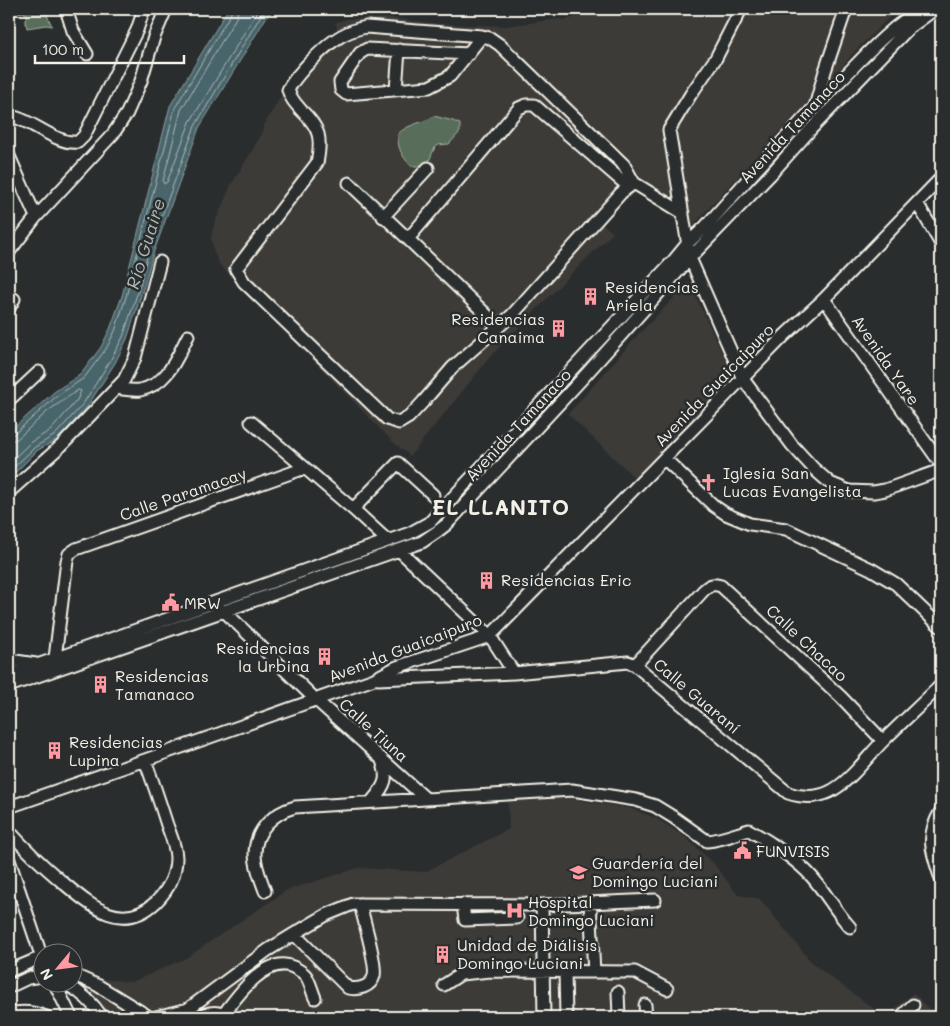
<svg xmlns="http://www.w3.org/2000/svg" width="950" height="1026" viewBox="0 0 950 1026" font-family="Mali,sans-serif">
<style>
.built{fill:#3d3a38}
.green{fill:#586e5a;stroke:#a6b0a1}
.water{fill:#48656c;stroke:#8d9d9e}
.lines{fill:none;stroke-linecap:round;stroke-linejoin:round}
.shore{stroke:#afb9b6;stroke-width:1}
.minor-casing{stroke:#f4f1e8;stroke-width:15}
.minor{stroke:#2a2d2e;stroke-width:11}
.labels{text-anchor:middle;stroke-width:5;stroke-linejoin:round;paint-order:stroke}
.street-label{font-size:16px;fill:#f4f1e8;stroke:#2a2d2e}
.poi-label{font-size:16px;fill:#f4f1e8;stroke:#2a2d2e;text-anchor:start}
.water-label{font-size:18px;font-style:italic;fill:#afb9b6;stroke:#2a2d2e}
.district-label{font-size:21px;font-weight:bold;letter-spacing:1px;fill:#f4f1e8;stroke:#2a2d2e}
</style>
<rect width="100%" height="100%" fill="#2a2d2e"/>
<filter id="ink" filterUnits="userSpaceOnUse"><feTurbulence type="fractalNoise" baseFrequency=".02" numOctaves="2"/><feDisplacementMap in="SourceGraphic" scale="10" xChannelSelector="R" yChannelSelector="G"/><feConvolveMatrix kernelMatrix="1 2 1 2 8 2 1 2 1" color-interpolation-filters="sRGB"/></filter>
<g filter="url(#ink)">
<path class="built" d="M592 9H898L853 53 839 71 778 133 686 233 659 202 644 193 633 194 622 199 601 222 613 233 577 268 490 357 410 456 392 441 220 265 214 253 211 237 214 225 231 185 252 151 262 133 264 125 284 91 339 33 335 23 347 19 389 18 440 24 506 26 558 19 566 20 580 15Z
M689 282 733 376 637 480 568 414 637 336Z
M571 793 582 801 629 808 656 818 685 837 713 863 738 895 760 899 813 964 885 1017H92V978L132 982 186 958 287 890 358 868 425 872 509 829 508 801Z
M913 993 937 1017H886Z"/>
<path class="green" d="M18 9H55L47 15 52 26 46 25 27 28 25 21 27 14 22 12 19 13Z
M434 116 453 121 460 124V132L449 144 438 145 434 149 429 161 419 166H411C402 156 397 148 398 134 409 123 422 124 434 116Z"/>
<path class="water" d="M228 9H274L266 18 199 128 153 254 144 286 127 339 115 363 87 407 58 439 38 450 9 479V432L54 392 81 374 101 347 110 329 122 296 170 106Z"/>
<g class="lines">
<path class="shore" d="M238 9 237 16 181 110 163 181 164 184 167 182 190 122 259 9
M9 435 14 434 57 396 84 378 106 349 115 331 126 297 175 108 231 13 232 9
M9 441 17 439 48 411 78 390 81 391 77 400 51 430 31 442 9 463
M9 472 35 447 55 435 83 404 110 361 123 337 140 285 148 253 195 126 261 15 267 9"/>
<defs>
<path id="minor" d="M66 9 73 31 87 54
M741 9 716 58 691 94 669 130 690 258 743 379 792 445 814 469 830 483 849 491 874 492 885 490 941 470
M469 54 367 49 360 53 340 82 341 90 346 94 429 87 450 76 482 36
M396 90 399 50
M816 103 825 71 846 9
M9 116C32 119 56 145 78 142L84 136 137 30 144 9
M9 156 36 217
M349 183 408 239
M634 183 621 193 513 314 453 367 423 402 409 417 399 423 387 419 244 282 236 269 317 163C322 138 320 128 301 110 295 103 291 99 288 90 293 80 300 73 307 65 325 47 339 32 366 27L482 36 490 38 500 45 624 165 634 183 683 213
M917 203 941 244
M383 217 428 168
M9 252 36 217 113 134 127 113 141 81 154 37 166 9
M824 299 941 464
M9 308 14 299
M498 326 408 239 519 108 526 105H534L629 187
M116 388C123 389 133 391 140 390 168 384 176 359 188 336
M9 400 39 372
M251 422 353 509 388 541
M665 459 714 506 726 514 750 524 786 529 871 569 896 584 941 627
M9 492 62 445 124 380 135 358 160 262
M353 509 398 463 433 495
M399 550 490 636 514 673
M220 607 315 699 425 798
M55 658 67 561 69 554 76 549 305 468
M9 660 36 664
M635 665 703 591C709 585 713 583 721 586L841 697 883 741
M9 675 410 533 430 522 674 260 688 243 705 227C752 175 798 122 848 73 870 50 894 24 923 9
M378 679 514 673 628 662 635 665 788 793C803 798 816 798 829 792 849 783 867 757 883 741 902 722 922 704 941 685
M9 686 399 550 422 542 438 531 447 524 580 381 690 258 770 175 811 129 909 28 935 9
M372 801C386 785 389 778 381 758
M9 807 145 760 374 679 397 667 490 636 784 336 824 299 941 178
M941 811C925 837 932 852 941 879
M9 831C26 850 41 864 61 881 89 904 121 935 156 902 168 890 176 875 176 858 176 847 171 836 167 825 160 803 153 782 145 760
M9 860 42 958
M265 891C261 879 255 867 255 854 255 830 273 813 295 807L572 790 636 800 655 806 673 817 707 841C722 840 735 834 749 830 769 841 798 861 812 877 826 893 836 912 850 927
M590 903 594 972
M463 904 465 920 517 918
M542 905 544 1017
M294 934 348 988C358 990 371 987 374 976 377 965 363 917 360 904
M9 971 42 957
M565 971 566 1017
M72 974 97 985 146 1015
M55 984 71 1017
M66 984C81 992 93 1003 102 1017
M444 985 461 974 490 971 635 972 667 989
M9 987 28 978 42 976
M618 992 619 1017
M645 1005 646 1017
M9 1014C21 1011 34 1012 46 1017
M223 1015C237 996 266 955 293 967 297 969 303 972 306 976 310 982 312 991 315 998
M198 1016C207 1014 218 1009 225 1017
M156 1017 188 1009 268 950 294 934 326 915 353 904 542 905 655 900
M901 1017 913 1005"/>
</defs>
<use href="#minor" class="minor-casing"/>
<use href="#minor" class="minor"/>
</g>
</g>
<defs>
<symbol id="building-bare" viewBox="-9 -9 18 18"><path d="M-4-6H4V6H1V3H-1V6H-4ZM-2.5-4.3h1.7v1.8h-1.7ZM.8-4.3h1.7v1.8H.8ZM-2.5-1h1.7V.8h-1.7ZM.8-1h1.7V.8H.8Z" fill="#ff9aa2" stroke="#2a2d2e" stroke-width="2.5" paint-order="stroke"/></symbol>
<symbol id="church-bare" viewBox="-9 -9 18 18"><path d="M-1.2-6h2.4v3.5h3.3v2.4h-3.3V6h-2.4V-.1h-3.3v-2.4h3.3Z" fill="#ff9aa2" stroke="#2a2d2e" stroke-width="2.5" paint-order="stroke"/></symbol>
<symbol id="civic-bare" viewBox="-9 -9 18 18"><path d="M-.6-6.5H3V-4.5H.6V-3L4-1V1h2V6H-6V1h2V-1L-.6-3ZM-1.2 2.5V6h2.4V2.5Z" fill="#ff9aa2" stroke="#2a2d2e" stroke-width="2.5" paint-order="stroke"/></symbol>
<symbol id="school-bare" viewBox="-9 -9 18 18"><path d="M0-5L7-2L0 1L-7-2ZM-4 1L0 2.5L4 1V4Q0 6-4 4Z" fill="#ff9aa2" stroke="#2a2d2e" stroke-width="2.5" paint-order="stroke"/></symbol>
<symbol id="hospital-bare" viewBox="-9 -9 18 18"><path d="M-5-5h3v3.5h4V-5h3V5h-3V1.5h-4V5h-3Z" fill="#ff9aa2" stroke="#2a2d2e" stroke-width="2.5" paint-order="stroke"/></symbol>
</defs>
<g fill-rule="evenodd">
<use href="#building-bare" x="578" y="284" width="25" height="25"/>
<use href="#building-bare" x="546" y="316" width="25" height="25"/>
<use href="#church-bare" x="696" y="470" width="25" height="25"/>
<use href="#building-bare" x="474" y="568" width="25" height="25"/>
<use href="#civic-bare" x="158" y="590" width="25" height="25"/>
<use href="#building-bare" x="312" y="644" width="25" height="25"/>
<use href="#building-bare" x="88" y="672" width="25" height="25"/>
<use href="#building-bare" x="42" y="738" width="25" height="25"/>
<use href="#civic-bare" x="730" y="838" width="25" height="25"/>
<use href="#school-bare" x="566" y="860" width="25" height="25"/>
<use href="#hospital-bare" x="502" y="898" width="25" height="25"/>
<use href="#building-bare" x="430" y="942" width="25" height="25"/>
</g>
<g class="labels">
<g class="street-label">
<text transform="translate(792 127) rotate(-47)" y="6">Avenida Tamanaco</text>
<text transform="translate(886 360) rotate(55)" y="6">Avenida Yare</text>
<text transform="translate(714 385) rotate(-46)" y="6">Avenida Guaicaipuro</text>
<text transform="translate(518 425) rotate(-47)" y="6">Avenida Tamanaco</text>
<text transform="translate(183 494) rotate(-19)" y="6">Calle Paramacay</text>
<text transform="translate(807 643) rotate(43)" y="6">Calle Chacao</text>
<text transform="translate(405 648) rotate(-21)" y="6">Avenida Guaicaipuro</text>
<text transform="translate(697 696) rotate(40)" y="6">Calle Guaraní</text>
<text transform="translate(374 730) rotate(42)" y="6">Calle Tiuna</text>
</g>
<g class="poi-label">
<text x="605" y="293">Residencias<tspan x="605" dy="18">Ariela</tspan></text>
<text x="545" y="325" text-anchor="end">Residencias<tspan x="545" dy="18">Canaima</tspan></text>
<text x="723" y="479">Iglesia San<tspan x="723" dy="18">Lucas Evangelista</tspan></text>
<text x="501" y="586">Residencias Eric</text>
<text x="184" y="609">MRW</text>
<text x="310" y="654" text-anchor="end">Residencias<tspan x="310" dy="18">la Urbina</tspan></text>
<text x="115" y="682">Residencias<tspan x="115" dy="18">Tamanaco</tspan></text>
<text x="69" y="748">Residencias<tspan x="69" dy="18">Lupina</tspan></text>
<text x="756" y="857">FUNVISIS</text>
<text x="592" y="869">Guardería del<tspan x="592" dy="18">Domingo Luciani</tspan></text>
<text x="528" y="908">Hospital<tspan x="528" dy="18">Domingo Luciani</tspan></text>
<text x="457" y="951">Unidad de Diálisis<tspan x="457" dy="18">Domingo Luciani</tspan></text>
</g>
<g class="water-label">
<text transform="translate(146 244) rotate(-73)" y="6">Río Guaire</text>
</g>
<g class="district-label">
<text x="501" y="515">EL LLANITO</text>
</g>
</g>
<rect width="950" height="1026" fill="none" stroke="#2a2d2e" stroke-width="30"/>
<rect x="15" y="15" width="920" height="996" fill="none" stroke="#f4f1e8" stroke-width="2" filter="url(#ink)"/>
<g transform="translate(58 968) rotate(241)"><circle r="24" fill="#2a2d2e" stroke="#7b7b78"/>
<path d="M0-4L9 19L0 12L-9 19Z" fill="#ff9aa2"/>
<text y="-8" font-size="14" font-weight="bold" text-anchor="middle" fill="#f4f1e8">N</text>
</g>
<path d="M35 55v8h149v-8" fill="none" stroke="#f4f1e8" stroke-width="2.5"/>
<text x="42" y="55" font-size="15" fill="#f4f1e8" stroke="#2a2d2e" stroke-width="4" paint-order="stroke">100 m</text>
</svg>
